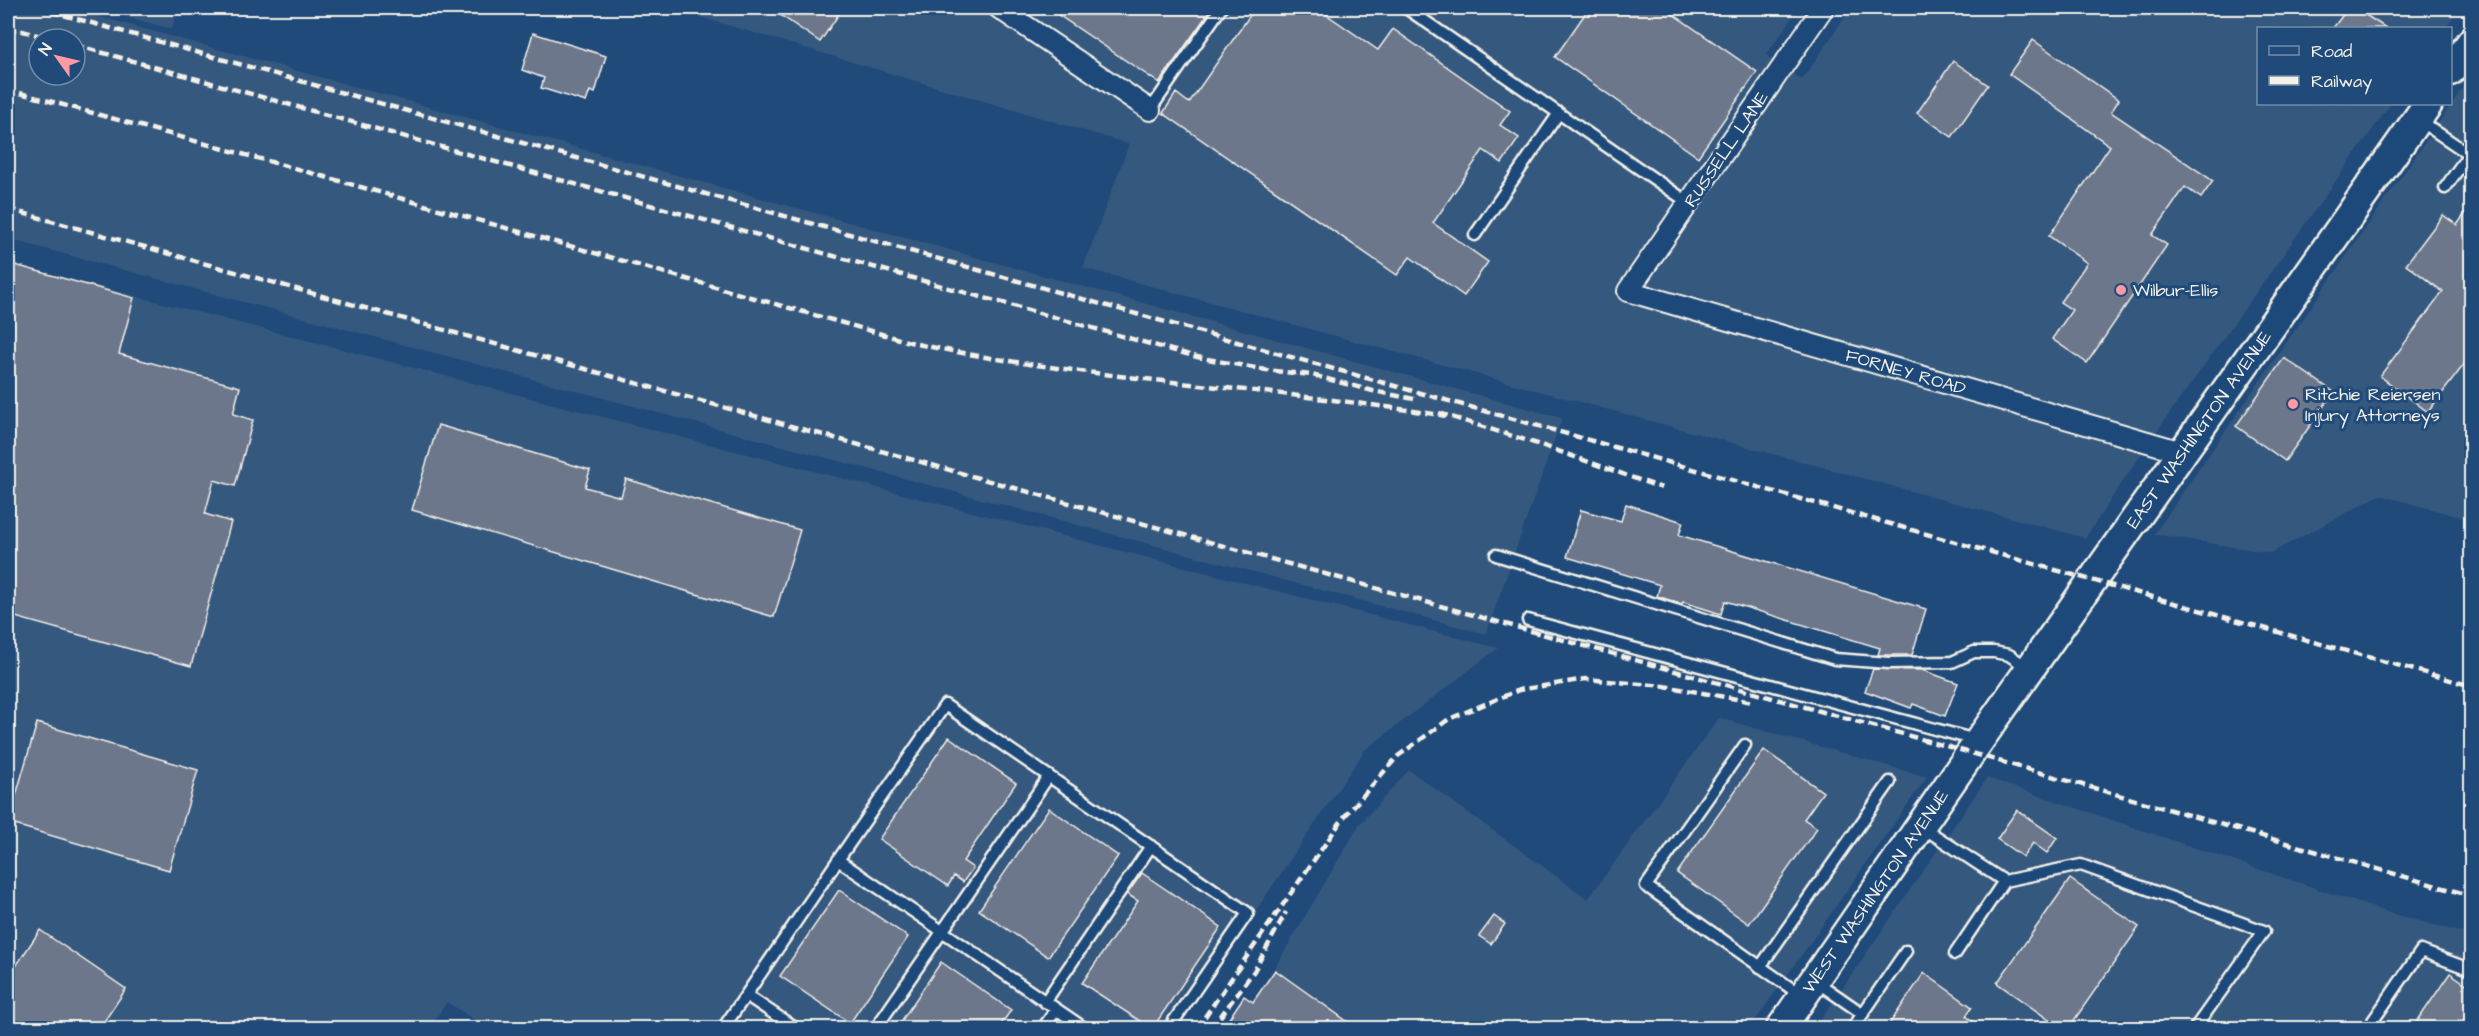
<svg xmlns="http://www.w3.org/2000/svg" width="2479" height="1036" viewBox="0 0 2479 1036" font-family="'Architects Daughter',sans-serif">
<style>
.built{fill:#36587f;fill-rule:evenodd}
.building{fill:#6d778c;stroke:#f4f1e8;stroke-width:1.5}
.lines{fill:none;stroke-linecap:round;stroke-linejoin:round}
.lane-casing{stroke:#f4f1e8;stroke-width:15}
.street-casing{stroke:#f4f1e8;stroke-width:24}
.secondary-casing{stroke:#f4f1e8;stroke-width:33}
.lane{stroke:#1f4a7a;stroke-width:10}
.street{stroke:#1f4a7a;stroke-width:20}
.secondary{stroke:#1f4a7a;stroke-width:28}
.rail{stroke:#f4f1e8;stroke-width:4.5;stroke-dasharray:9 4.5;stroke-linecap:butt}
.poi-dot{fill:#ff9aa2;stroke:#1f4a7a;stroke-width:2}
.labels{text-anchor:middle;stroke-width:6;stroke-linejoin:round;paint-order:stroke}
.street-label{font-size:18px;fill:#f4f1e8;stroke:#1f4a7a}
.poi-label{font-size:18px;fill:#f4f1e8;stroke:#1f4a7a;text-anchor:start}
</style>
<rect width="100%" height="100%" fill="#1f4a7a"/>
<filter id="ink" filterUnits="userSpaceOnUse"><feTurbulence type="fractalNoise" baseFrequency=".0167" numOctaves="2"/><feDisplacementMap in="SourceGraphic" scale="12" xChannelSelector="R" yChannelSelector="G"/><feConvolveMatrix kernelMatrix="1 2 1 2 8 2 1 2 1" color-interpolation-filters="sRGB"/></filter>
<g filter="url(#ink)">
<path class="built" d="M8 8H68L1562 418 1486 634 8 239ZM39 39H75V75H39Z
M92 8H178L172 29Z
M670 8H1799L1766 55 1802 80 1851 8H2460L2445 28H2258V104H2391L2152 438 2085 538 1083 268 1129 144Z
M2471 76V520L2380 495 2271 553 2154 534Z
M8 263 1498 648 1365 750 1176 1028H487L447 1002 429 1028H8Z
M1719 718 1927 777 1750 1028H1232L1274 969 1359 825 1409 770 1588 899Z
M1987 778 2386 912 2471 935V1028H1815Z"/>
<path class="building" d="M770 8H843L820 42Z
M1048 8H1212L1159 83Z
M1255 8H1317L1378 50 1393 29 1510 111 1500 125 1519 138 1502 163 1483 150 1433 223 1488 262 1464 296 1410 257 1397 275 1163 113 1176 93 1189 103Z
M1589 8H1664L1757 72 1698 157 1555 57Z
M2348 8H2369L2364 14 2386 28H2333Z
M533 33 606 56 595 93 590 91 586 102 541 88 544 78 522 70Z
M2033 40 2119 100 2111 112 2213 181 2201 198 2185 187 2152 235 2167 245 2087 363 2052 339 2072 310 2060 302 2087 263 2049 236 2110 146 2009 74Z
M1953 61 1988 85 1952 137 1917 113Z
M2472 204V354L2428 412 2380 376 2443 292 2406 264 2443 215 2457 225Z
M8 263 134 298 119 354 240 387 233 414 253 420 235 486 214 480 205 514 231 522 191 666 8 615Z
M2284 358 2334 392 2285 461 2236 426Z
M438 425 590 470 585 487 621 497 626 479 800 530 774 617 412 510Z
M1626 504 1683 522 1679 535 1926 609 1912 655H1878L1880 648 1725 601 1721 614 1683 602 1682 604 1657 596 1660 585 1567 557 1581 510 1621 521Z
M1873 669 1922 670 1958 683 1945 716 1913 704 1911 708 1865 691Z
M37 723 198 770 169 870 8 823Z
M949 737 1016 783 963 861 973 868 963 882 954 876 948 886 879 839Z
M1764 750 1823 792 1804 819 1817 828 1749 924 1677 873Z
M1049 808 1118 856 1048 957 979 910Z
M2017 810 2057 838 2047 853 2033 843 2023 857 1997 839Z
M1142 873 1221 927 1152 1029 1082 983 1138 901 1127 894Z
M2070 879 2139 927 2068 1029H2062L1997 983Z
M839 890 908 937 850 1023 780 976Z
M1494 916 1505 924 1491 944 1479 936Z
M40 930 126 989 99 1029H8V978Z
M941 962 1011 1010 998 1029H896Z
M1275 970 1358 1029H1222L1244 996 1253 1002Z
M1924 973 1972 1007 1966 1016 1984 1029H1886Z
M2450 973 2472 988V1029H2412Z"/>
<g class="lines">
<defs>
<path id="lane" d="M1406 8 1689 203
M1150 110 1221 8
M2417 119 2469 154 2472 151
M2445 188 2469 154
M1475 235 1559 113
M1496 555 1835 659 1889 663 1952 662 1974 652H1994L2009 655 2028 668
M1528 620 1976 740
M1745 745 1646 886 1802 996
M1922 827 2004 881 1955 954
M2004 881 2081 865 2264 931 2195 1028
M1760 967 1890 782
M1814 980 1863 1014
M746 995 838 860
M1045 1002 1151 846
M723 1028 746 995 795 1028
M876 1028 1049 776
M1043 1028 1056 1010
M1084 1028 838 860 945 705 1248 913 1169 1028
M1853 1028 1906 951
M2368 1028 2421 951 2472 970"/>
<g id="street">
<path d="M999 8 1150 110"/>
<path id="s1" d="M1823 8 1628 291 2182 452"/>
</g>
<g id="secondary">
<path d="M2450 71 2472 41"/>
<path id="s2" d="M1781 1028 1979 741 2428 104"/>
</g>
</defs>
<use href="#lane" class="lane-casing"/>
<use href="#street" class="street-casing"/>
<use href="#secondary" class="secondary-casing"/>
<use href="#lane" class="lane"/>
<use href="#street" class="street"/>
<use href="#secondary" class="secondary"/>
<path class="rail" d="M38 8 2472 686
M8 27 52 39
M75 45 1197 357 1266 370 1312 375 1373 391 1414 399
M20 93 297 169 917 344C1091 381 1271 387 1446 416
M8 209 1971 753 2472 896
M1439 413 1541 445 1662 488
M1197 1028 1344 817 1398 756 1449 719 1519 690 1585 679 1664 686 1753 702
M1212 1028 1254 971 1286 912"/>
</g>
</g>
<g class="poi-dot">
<circle cx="2121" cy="290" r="6"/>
<circle cx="2293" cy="404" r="6"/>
</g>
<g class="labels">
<g class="street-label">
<text transform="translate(1726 149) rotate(-56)" y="6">RUSSELL LANE</text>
<text dy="6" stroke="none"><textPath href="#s1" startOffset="633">FORNEY ROAD</textPath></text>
<text dy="6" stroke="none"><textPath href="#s2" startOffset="730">EAST WASHINGTON AVENUE</textPath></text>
<text dy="6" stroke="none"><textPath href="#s2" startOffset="166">WEST WASHINGTON AVENUE</textPath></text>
</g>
<g class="poi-label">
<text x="2133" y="296">Wilbur-Ellis</text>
<text x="2305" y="400">Ritchie Reiersen<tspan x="2305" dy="21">Injury Attorneys</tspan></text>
</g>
</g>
<rect width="2479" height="1036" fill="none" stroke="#1f4a7a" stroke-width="30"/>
<rect x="15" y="15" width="2449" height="1006" fill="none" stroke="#f4f1e8" stroke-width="2" filter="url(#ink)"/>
<rect x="2257" y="27" width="195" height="78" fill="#1f4a7a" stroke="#748da6" stroke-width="1.5"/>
<rect x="2269" y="46" width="30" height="9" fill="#1f4a7a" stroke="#748da6" stroke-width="1.5"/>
<text x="2311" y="57" font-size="18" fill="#f4f1e8">Road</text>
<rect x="2269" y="76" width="30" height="9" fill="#f4f1e8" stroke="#748da6" stroke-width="1.5"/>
<text x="2311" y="87" font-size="18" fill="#f4f1e8">Railway</text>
<g transform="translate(57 57) rotate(304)"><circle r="28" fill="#1f4a7a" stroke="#748da6" stroke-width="1.5"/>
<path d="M0-4.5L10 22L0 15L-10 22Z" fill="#ff9aa2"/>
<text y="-9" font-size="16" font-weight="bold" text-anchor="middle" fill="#f4f1e8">N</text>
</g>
</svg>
